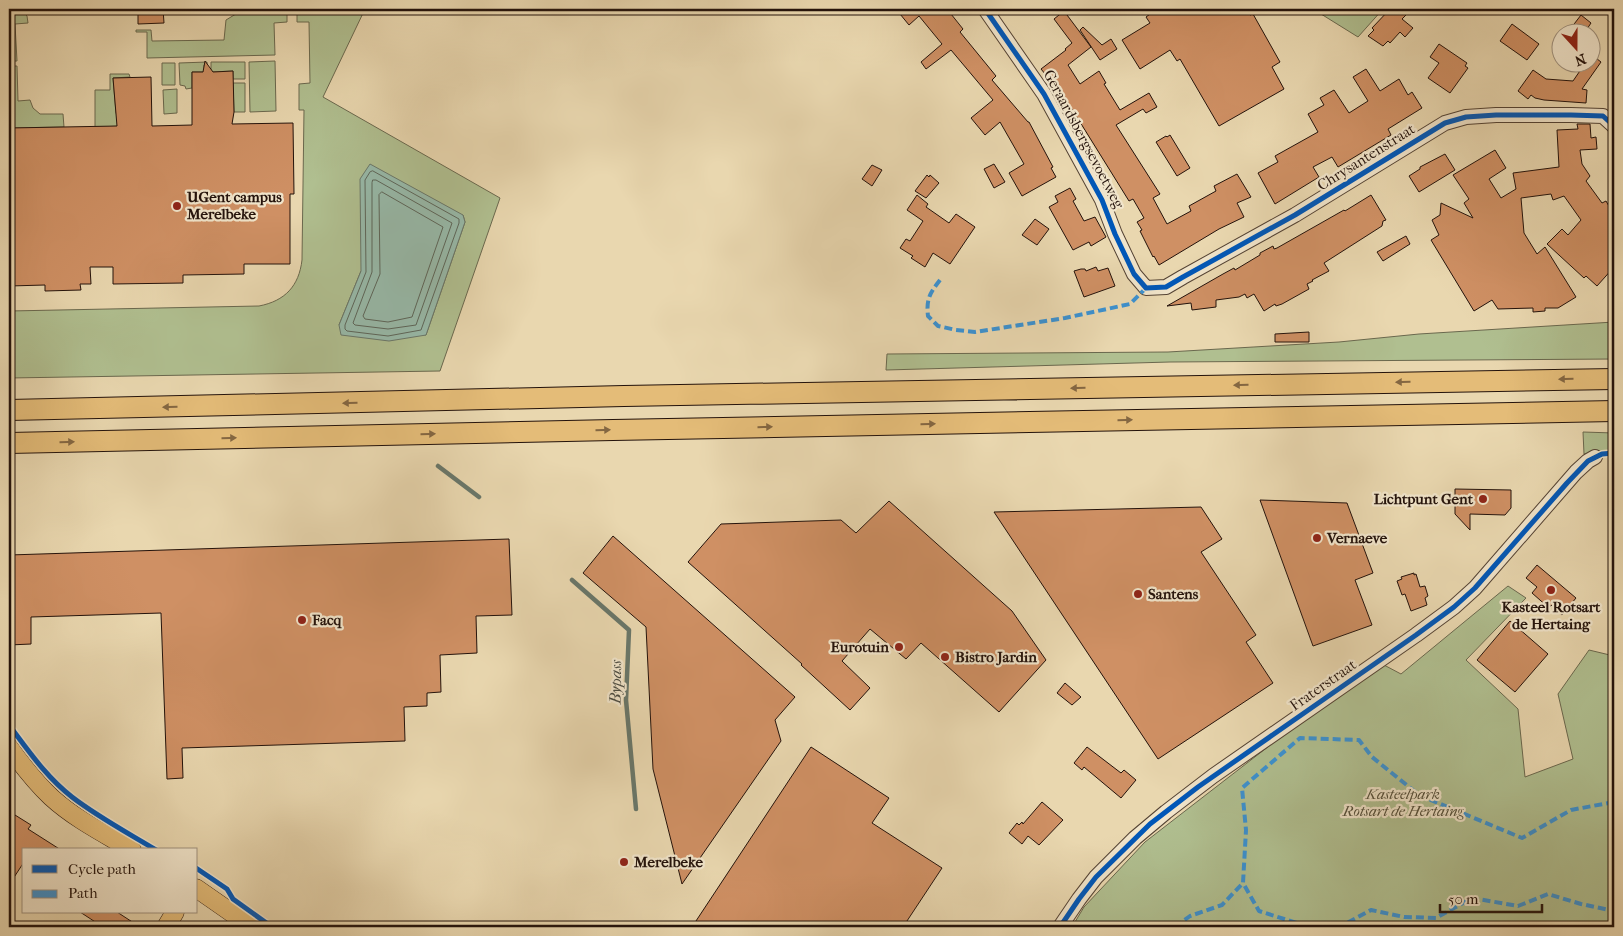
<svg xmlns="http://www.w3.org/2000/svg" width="1623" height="936" viewBox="0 0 1623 936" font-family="'IM FELL French Canon',serif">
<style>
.green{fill:#b0bf90;stroke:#6a684e;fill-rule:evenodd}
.water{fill:#97baaa;stroke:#69776a}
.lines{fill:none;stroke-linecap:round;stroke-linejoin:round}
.shore{stroke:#5d665a;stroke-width:1}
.stream{stroke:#69776a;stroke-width:4.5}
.building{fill:#cf9064;stroke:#23120b}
.minor-casing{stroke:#544334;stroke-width:16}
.major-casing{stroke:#23120b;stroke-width:19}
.highway-casing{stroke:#23120b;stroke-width:22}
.minor{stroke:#f1e5cb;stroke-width:14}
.major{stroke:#e4bc78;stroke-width:18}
.highway{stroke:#e4bc78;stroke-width:20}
.quiet{stroke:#3b92d2;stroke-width:4;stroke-dasharray:8 4;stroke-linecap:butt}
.cycleway-casing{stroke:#f1e5cb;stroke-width:8}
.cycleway{stroke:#0057b8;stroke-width:5}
.oneway{fill:#846742}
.poi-dot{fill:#8f2418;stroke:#f1e5cb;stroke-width:2}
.labels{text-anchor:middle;stroke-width:4.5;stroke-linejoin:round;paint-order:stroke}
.street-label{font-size:15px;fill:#23120b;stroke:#f1e5cb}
.poi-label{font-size:15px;font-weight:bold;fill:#23120b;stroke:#f1e5cb;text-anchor:start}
.park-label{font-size:15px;font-style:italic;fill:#544f3a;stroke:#f1e5cb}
.water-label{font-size:16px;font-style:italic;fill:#4c4d43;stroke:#f1e5cb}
</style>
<rect width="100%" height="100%" fill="#e9d7af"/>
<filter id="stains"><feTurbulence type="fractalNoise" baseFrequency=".004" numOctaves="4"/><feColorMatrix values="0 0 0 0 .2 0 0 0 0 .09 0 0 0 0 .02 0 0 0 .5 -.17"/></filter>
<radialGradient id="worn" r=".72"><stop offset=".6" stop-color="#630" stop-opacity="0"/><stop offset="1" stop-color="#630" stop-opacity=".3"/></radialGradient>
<path class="green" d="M9 9H21L27 16 28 23 15 24 17 61H9Z
M244 9H287V22L274 23 275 55 147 58V32H136V30H151L152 41 224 40 226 20Z
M297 9H365L323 97 500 198 440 371 9 378V311L259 306C285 301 299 286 302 260L304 110H299V84L310 83 309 22H297ZM463 215 465 222 426 335 339 325 361 271Z
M1313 9H1383L1358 37Z
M275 61 276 111 250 112 249 62Z
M207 62V64L204 65V72H192V88L186 89 185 86 180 85 179 63Z
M211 62H245V79H233V71L211 72Z
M162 63H175V85H162Z
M9 66H17L18 101 30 100 33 108 40 114H63L64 127 9 128Z
M110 74H129L130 77 113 78 116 113 124 126 95 127V90H110Z
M233 83H245V112H234Z
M177 89V113L164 114 163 90Z
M1614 322V359L1170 362 886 370 887 354 1168 352 1339 342 1419 334Z
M1583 432 1614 433V454H1584Z
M1508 586 1526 598 1466 660 1518 709 1525 777 1573 759 1558 694 1589 650 1614 656V927H1072L1084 907 1145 842 1269 746 1286 731 1384 665 1401 674Z"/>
<path class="water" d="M370 164 463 215 465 222 426 335 389 341 341 335 339 325 361 271 360 179Z"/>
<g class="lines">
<path class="shore" d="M373 171 459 219V223L421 330 388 336 347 331 345 329V325L366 272 365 180 370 172Z
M373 180H376L452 223 416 325 388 329 355 325 353 323 372 272V183Z
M382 192 443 227 412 317 388 322 365 319 363 316 380 274 379 195Z"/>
<path class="stream" d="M438 466 479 497
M572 580 629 630 626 700 636 809"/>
</g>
<path class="building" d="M138 9H163L164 23 138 24Z
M905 9H947L963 29 960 32 996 76 992 80 1028 122H1029L1053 167 1051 168 1056 177 1022 196 1009 173 1024 164 1000 122 985 135 971 118 993 100 951 50 926 69 921 62 942 44 919 16 909 25 900 14Z
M1157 9H1245L1250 15 1253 14 1280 62 1272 67 1284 89 1219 126 1180 59 1177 61 1170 50 1140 69 1122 40 1150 23 1146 17Z
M1390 9H1412L1402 19 1413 28 1405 37 1400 32 1390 43 1388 41 1383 46 1368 36 1374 30 1372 28Z
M1064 11 1091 47 1068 65 1080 84 1099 71 1106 83 1104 84 1120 110 1149 93 1157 107 1146 113 1143 109 1116 125 1160 194 1153 198 1167 224 1191 211 1189 206 1216 191 1214 186 1237 174 1251 197 1237 203 1244 217 1219 229 1159 265 1154 256 1153 257 1140 231 1142 230 1137 222 1144 218 1133 199 1129 201 1052 77 1050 80 1041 69 1066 50 1065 49 1072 43 1054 19Z
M1581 15 1591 23 1585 32H1568Z
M1512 24 1539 44 1527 60 1500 41Z
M1083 27 1102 45 1111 39 1117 49 1100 60 1080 30Z
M1439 44 1467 63 1465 66 1468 68 1450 93 1428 78 1439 63 1430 57Z
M1592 55 1601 62 1582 89 1587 90 1586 103 1544 100 1535 98 1531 95 1528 99 1518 91 1533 70 1546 79 1573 81 1586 62H1590Z
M205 61 213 72 233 71 234 112 232 124 293 123 294 194H290V264H244V274L183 275V283L113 284V267H90L91 284H80L81 290 45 291V285L9 286V128L117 126 113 78 151 77 152 126 192 125V72H203Z
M1366 69 1380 91 1399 79 1408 95 1412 92 1422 108 1388 129 1391 135 1338 167 1332 157 1313 167 1319 177 1275 204 1258 173 1278 162 1275 156 1318 132 1308 114 1324 105 1320 98 1334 90 1349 113 1368 101 1353 77Z
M1577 124H1590L1591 138 1596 137 1597 149 1580 150 1582 164 1590 176 1586 181 1602 203 1606 201 1614 215V267L1597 286 1586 276 1584 278 1547 244 1562 229 1568 235 1581 220 1564 196 1553 200 1551 194 1521 198 1524 233 1537 254 1545 247 1576 297 1558 308H1545V311L1533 312V308L1498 309 1492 300 1474 311 1431 240 1439 235 1432 220 1440 215 1441 203 1473 218 1464 203 1469 199 1453 175 1495 150 1506 168 1489 179 1501 198 1516 189 1513 173 1559 167 1557 130 1578 129Z
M1170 135 1190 168 1177 176 1156 142 1166 136 1167 137Z
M1445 154 1455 170 1419 192 1409 176 1420 169V167Z
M994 164 1005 182 994 188 984 169Z
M872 165 882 170 872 186 862 179Z
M927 175 929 177 930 175 939 183 926 198 915 191Z
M1070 188 1076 199 1073 201 1084 221 1095 217 1106 237 1091 246 1089 242 1073 250 1049 207 1058 202 1055 196Z
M917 195 928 204 926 207 949 223 956 214 975 227 950 264 933 253 925 267 911 258 913 256 900 248 906 239 910 241 923 221 907 210Z
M1371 195 1386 220 1383 221 1382 226 1324 263 1329 271 1312 280 1313 281 1307 284 1309 289 1282 304 1276 306 1275 304 1264 311 1254 294 1247 298 1245 294 1239 297 1216 300V307L1192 310 1191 303 1167 306 1223 274 1234 268 1235 270 1260 255V253L1273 246 1274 249 1277 248 1344 210 1345 211Z
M1035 219 1049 229 1037 245 1022 235Z
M1406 236 1410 244 1383 261 1377 252Z
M1096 267 1098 271 1108 268 1115 286 1084 297 1074 271 1081 269H1085L1086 271Z
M1309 332V342H1275V334Z
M1455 489 1511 490V508L1505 515 1470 514V530L1455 514Z
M1260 500 1347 503 1373 573 1355 580 1372 625 1313 646Z
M889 501 1012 611 1046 660 999 712 921 643 906 659 870 629 842 661 870 688 850 710 801 665 802 664 688 562 721 524 841 520 856 533Z
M1201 507 1222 539 1201 552 1256 635 1246 642 1273 683 1158 759 994 512Z
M613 536 795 697 775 720 781 741 682 884 653 769 646 627 583 573Z
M509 539 512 615 476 616 477 653 440 655 441 692 427 693V706L404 707 405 741 182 748 183 778 167 779 161 613 31 617V644L9 645V555Z
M1537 565 1576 598 1562 615 1551 605 1549 608 1532 593 1537 587 1526 578Z
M1414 573V575L1416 574 1420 587 1425 586 1428 596 1425 598 1427 605 1411 611 1405 594 1402 595 1397 581 1402 579 1401 577Z
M1510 621 1548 654 1515 692 1477 660Z
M1065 683 1081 697 1072 705 1057 693Z
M811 747 889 798 872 823 942 868 903 927H692Z
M1087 747 1121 773 1124 770 1136 780 1121 798 1084 767 1082 770 1074 763Z
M1042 802 1063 820 1039 845 1028 836 1022 844 1009 833 1017 823 1019 825 1022 822 1023 824Z
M15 815 31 825 28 829 61 850H24V862L9 885V826Z
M80 912H117L140 927H103Z"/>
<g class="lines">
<defs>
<path id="minor" d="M985 9 1044 94 1102 200 1115 234 1134 274 1146 288 1166 287 1183 277 1295 215 1445 123 1466 117 1496 115H1571L1603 116 1614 126
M1060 927 1079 899 1096 877 1135 838 1166 812 1213 776 1416 635 1454 607 1475 588 1576 472 1588 461 1595 457"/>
<path id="major" d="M9 747C22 765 35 782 51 797 75 819 105 834 132 850
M196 888 252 927
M166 927 175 912"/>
<path id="highway" d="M9 410 624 396 1614 379
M9 443 613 430 1614 411"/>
</defs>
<use href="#minor" class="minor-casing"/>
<use href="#major" class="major-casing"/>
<use href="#highway" class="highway-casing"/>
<use href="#minor" class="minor"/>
<use href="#major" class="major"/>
<use href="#highway" class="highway"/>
<path class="quiet" d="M940 280C930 293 926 299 928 316L938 326 956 330 975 332 1065 318 1130 304 1146 288
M1614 802 1571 810 1522 838 1419 795 1372 757 1359 740 1300 738 1242 788 1246 830 1243 883 1259 911 1300 924 1328 926 1347 923 1371 910 1404 917 1436 918 1472 898 1518 906 1548 894 1581 904 1614 911
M1175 927 1190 916 1222 905 1243 883"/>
<defs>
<path id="cycleway" d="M985 9 1044 94 1102 200 1115 234 1134 274 1146 288 1166 287 1183 277 1295 215 1445 123 1466 117 1496 115H1571L1603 116 1614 126
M9 725C28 750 46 777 72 797 98 817 128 833 156 850
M196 868 227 889 233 899 272 927
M1060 927 1079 899 1096 877 1150 824 1198 787 1416 635 1454 607 1475 588 1567 483 1588 461 1602 454 1614 453"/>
</defs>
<use href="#cycleway" class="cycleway-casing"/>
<use href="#cycleway" class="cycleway"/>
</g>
<defs><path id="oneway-solid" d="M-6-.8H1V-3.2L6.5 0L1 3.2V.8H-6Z" transform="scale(1.25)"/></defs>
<g class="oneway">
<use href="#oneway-solid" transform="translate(1566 379) rotate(179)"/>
<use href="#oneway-solid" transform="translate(1403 382) rotate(179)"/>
<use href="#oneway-solid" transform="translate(1241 385) rotate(179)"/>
<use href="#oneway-solid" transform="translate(1078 388) rotate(179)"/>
<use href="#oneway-solid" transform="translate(350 403) rotate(179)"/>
<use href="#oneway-solid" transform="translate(170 407) rotate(179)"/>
<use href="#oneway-solid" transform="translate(1125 420) rotate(-1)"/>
<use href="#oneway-solid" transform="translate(928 424) rotate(-1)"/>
<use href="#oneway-solid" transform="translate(765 427) rotate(-1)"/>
<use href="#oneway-solid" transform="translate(603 430) rotate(-2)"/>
<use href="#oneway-solid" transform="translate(428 434) rotate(-1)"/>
<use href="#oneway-solid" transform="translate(229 438) rotate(-1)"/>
<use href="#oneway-solid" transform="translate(67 442) rotate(-1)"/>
</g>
<g class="poi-dot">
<circle cx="177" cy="206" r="5"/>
<circle cx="1483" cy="499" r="5"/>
<circle cx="1317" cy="538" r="5"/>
<circle cx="1551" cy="590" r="5"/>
<circle cx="1138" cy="594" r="5"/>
<circle cx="302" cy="620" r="5"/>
<circle cx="899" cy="647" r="5"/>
<circle cx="945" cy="657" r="5"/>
<circle cx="624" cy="862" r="5"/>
</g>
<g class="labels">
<g class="street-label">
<text transform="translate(1084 139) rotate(62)" y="5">Geraardsbergsevoetweg</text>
<text transform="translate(1366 157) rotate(-32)" y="5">Chrysantenstraat</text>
<text transform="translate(1323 685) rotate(-35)" y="5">Fraterstraat</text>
</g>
<g class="poi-label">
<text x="187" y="202">UGent campus<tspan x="187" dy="17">Merelbeke</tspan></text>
<text x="1473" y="504" text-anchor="end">Lichtpunt Gent</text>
<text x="1327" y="543">Vernaeve</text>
<text x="1148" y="599">Santens</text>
<text x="1551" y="612" text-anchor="middle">Kasteel Rotsart<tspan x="1551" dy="17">de Hertaing</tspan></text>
<text x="312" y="625">Facq</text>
<text x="889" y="652" text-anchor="end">Eurotuin</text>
<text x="955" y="662">Bistro Jardin</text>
<text x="634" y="867">Merelbeke</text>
</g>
<g class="park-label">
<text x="1403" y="799">Kasteelpark<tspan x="1403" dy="17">Rotsart de Hertaing</tspan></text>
</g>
<g class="water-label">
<text transform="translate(615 682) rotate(-89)" y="6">Bypass</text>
</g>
</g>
<rect width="1623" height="936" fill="none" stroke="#e9d7af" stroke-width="30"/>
<rect x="10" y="10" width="1603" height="916" fill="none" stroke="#23120b" stroke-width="2.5"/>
<rect x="15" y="15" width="1593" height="906" fill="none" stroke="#23120b"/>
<rect x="22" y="848" width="175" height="65" fill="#f1e5cb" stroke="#9f917e"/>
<rect x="32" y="865" width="25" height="8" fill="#0057b8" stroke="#9f917e"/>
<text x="68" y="874" font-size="15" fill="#23120b">Cycle path</text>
<rect x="32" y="890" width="25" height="8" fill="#3b92d2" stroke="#9f917e"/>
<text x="68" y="898" font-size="15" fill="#23120b">Path</text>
<g transform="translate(1576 48) rotate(159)"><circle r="24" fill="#f1e5cb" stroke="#9f917e"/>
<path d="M0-4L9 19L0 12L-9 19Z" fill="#8f2418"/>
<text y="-8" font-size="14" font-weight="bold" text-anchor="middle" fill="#23120b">N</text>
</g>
<path d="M1440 904v8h102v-8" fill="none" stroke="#23120b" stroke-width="2.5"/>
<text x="1448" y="904" font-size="15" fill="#23120b" stroke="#f1e5cb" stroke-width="4" paint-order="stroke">50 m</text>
<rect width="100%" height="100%" filter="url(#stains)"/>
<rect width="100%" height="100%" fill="url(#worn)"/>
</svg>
